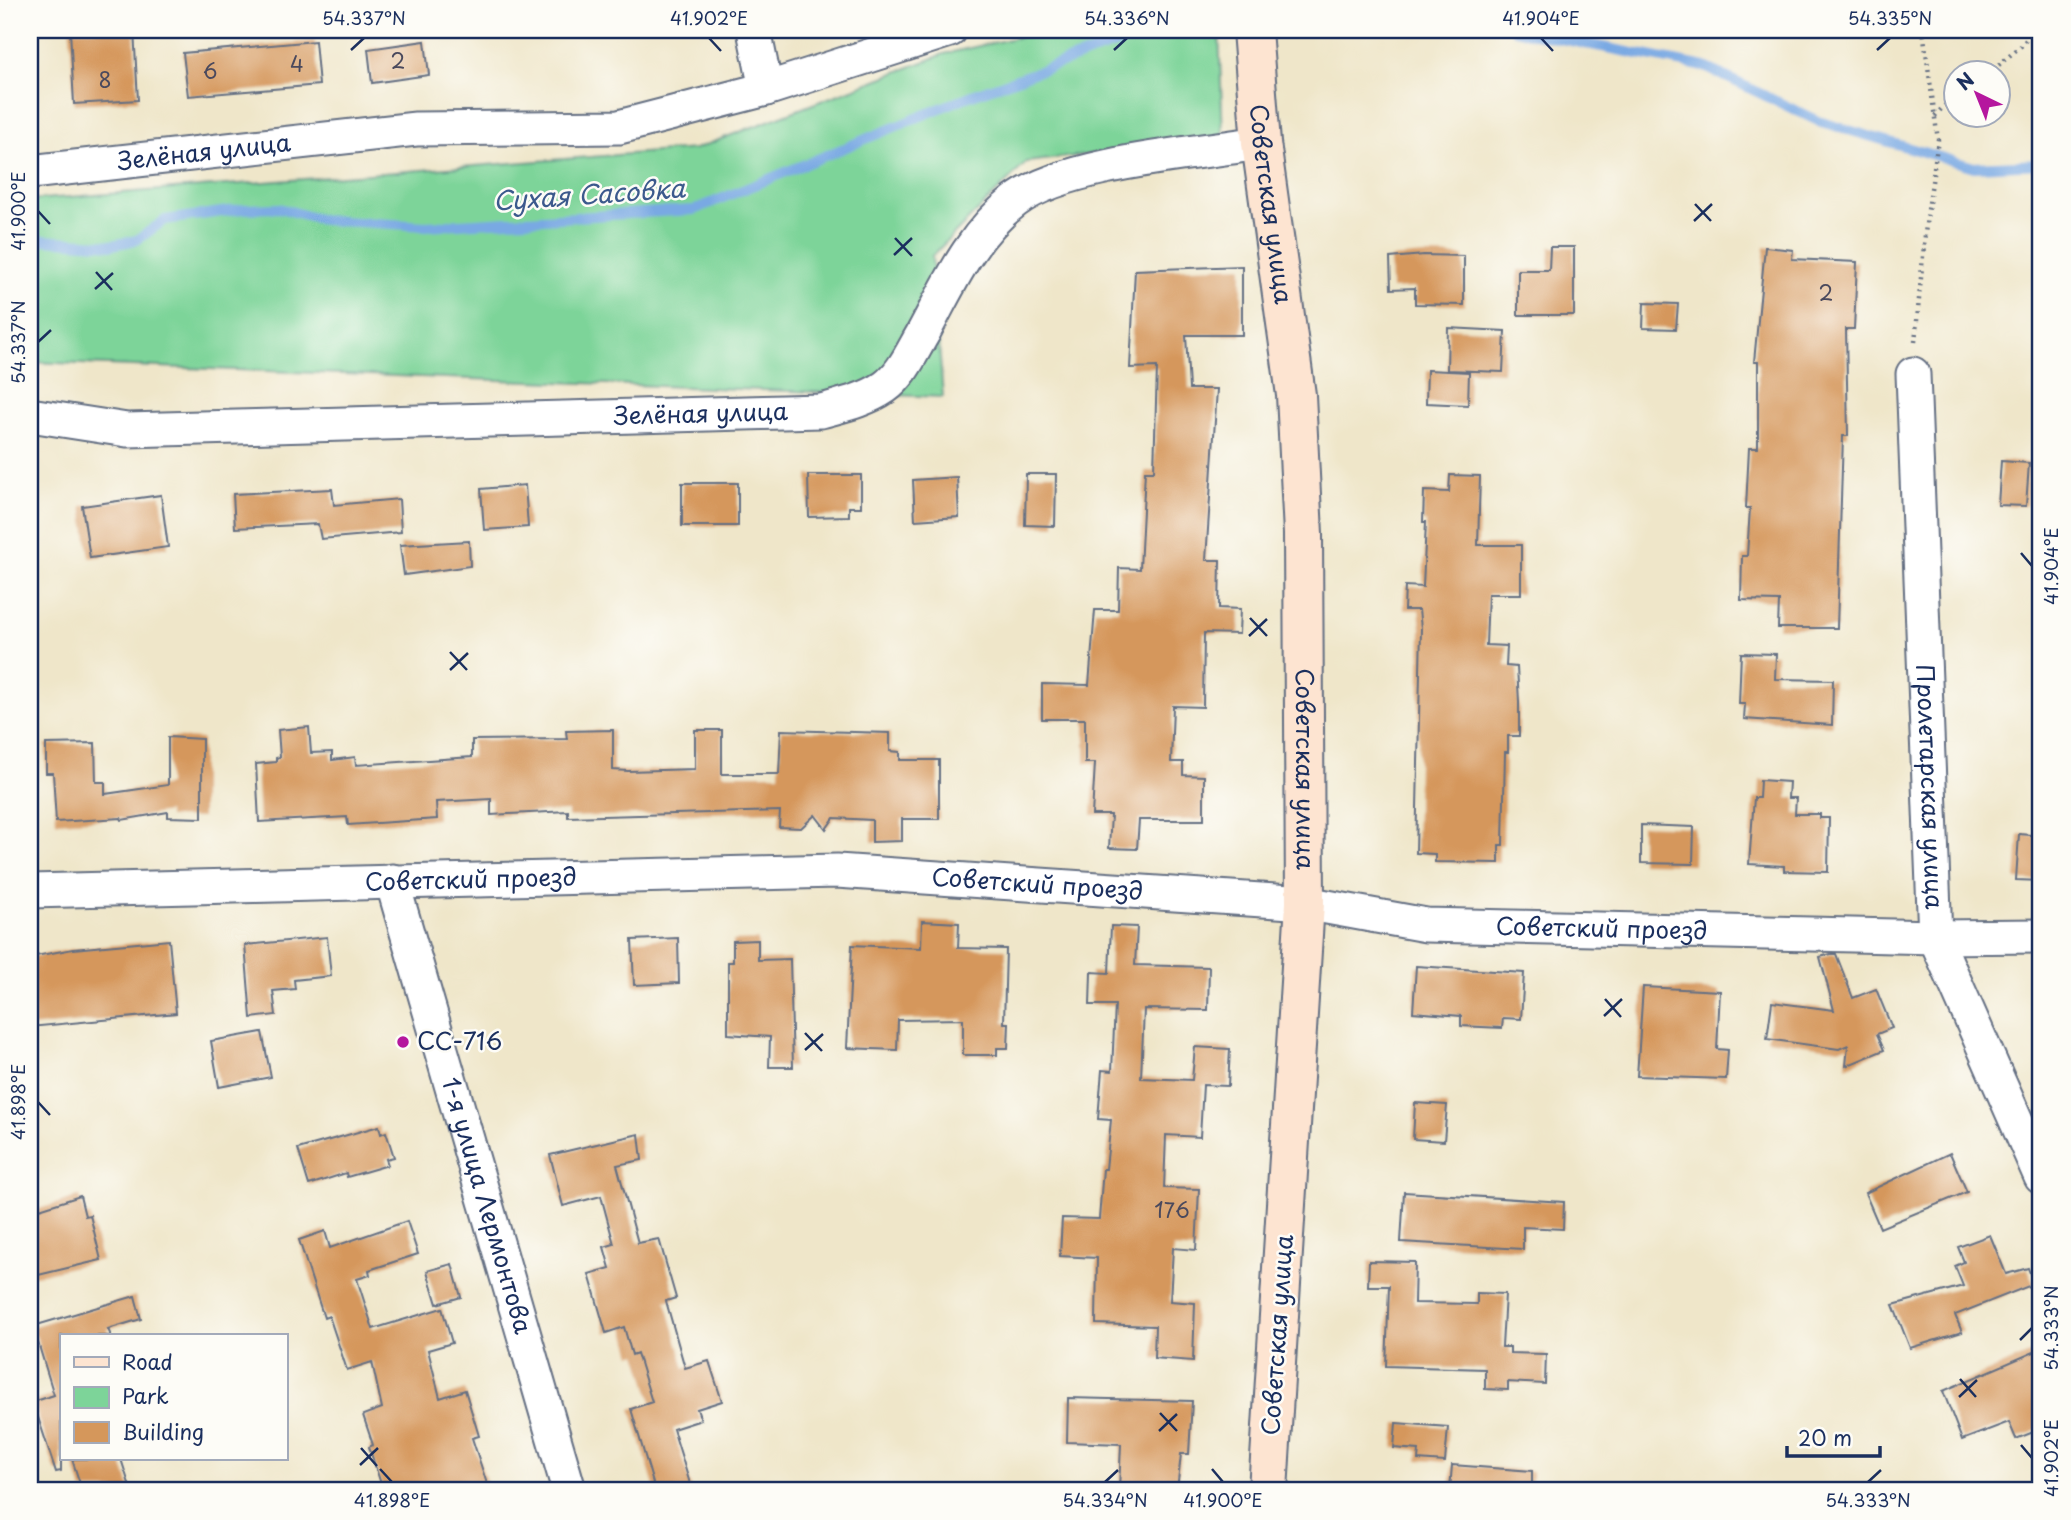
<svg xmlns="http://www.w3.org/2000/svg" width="2071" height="1520" viewBox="0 0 2071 1520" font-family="'Playpen Sans',sans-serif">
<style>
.green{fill:#7dd499;stroke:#4c827c;stroke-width:2}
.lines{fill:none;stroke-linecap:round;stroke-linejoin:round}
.stream{stroke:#79a9e3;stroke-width:10}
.building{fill:#d5975b}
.street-casing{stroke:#656f83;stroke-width:37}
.secondary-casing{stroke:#656f83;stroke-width:42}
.path{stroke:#656f83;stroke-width:4.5;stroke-dasharray:2 5;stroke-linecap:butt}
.street{stroke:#fff;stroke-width:33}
.secondary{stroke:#fde4d1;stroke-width:38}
.ticks{fill:none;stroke:#1b2f5e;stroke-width:2.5}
.poi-dot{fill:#b5179e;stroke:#fdfcf7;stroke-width:2.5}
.labels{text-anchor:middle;stroke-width:5;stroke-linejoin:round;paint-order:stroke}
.number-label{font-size:21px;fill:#4a495d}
.street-label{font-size:24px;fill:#1b2f5e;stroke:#fdfcf7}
.poi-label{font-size:24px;fill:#1b2f5e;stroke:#fdfcf7;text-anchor:start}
.water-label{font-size:26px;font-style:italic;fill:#3c5a8d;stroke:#fdfcf7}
.neatline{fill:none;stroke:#1b2f5e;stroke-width:2.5}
.ticks-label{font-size:18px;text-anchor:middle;fill:#1b2f5e}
</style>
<rect width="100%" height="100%" fill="#fdfcf7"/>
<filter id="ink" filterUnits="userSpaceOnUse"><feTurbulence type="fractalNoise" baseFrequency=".0143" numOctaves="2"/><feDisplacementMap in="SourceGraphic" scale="14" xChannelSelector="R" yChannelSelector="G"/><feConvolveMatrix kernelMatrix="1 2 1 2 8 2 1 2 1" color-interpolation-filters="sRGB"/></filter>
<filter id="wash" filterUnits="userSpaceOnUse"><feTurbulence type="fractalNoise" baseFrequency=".00686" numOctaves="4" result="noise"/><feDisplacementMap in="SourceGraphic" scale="28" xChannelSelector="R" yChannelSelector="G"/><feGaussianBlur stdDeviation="1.57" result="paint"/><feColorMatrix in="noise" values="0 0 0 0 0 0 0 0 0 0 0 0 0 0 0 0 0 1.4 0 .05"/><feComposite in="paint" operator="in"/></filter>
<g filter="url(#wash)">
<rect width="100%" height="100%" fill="#efe6c9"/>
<path class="green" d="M1049 30H1219L1223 138 1027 162 932 256 943 397 30 362V200L695 149 944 54Z"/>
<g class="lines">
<path class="stream" d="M1515 30 1705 67 1818 121 1974 167 2041 164
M30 239 112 245 137 240 165 220 243 209 279 208 323 220 426 226 694 210 972 95 1123 41 1169 30"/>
</g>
<g id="blocks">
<path class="building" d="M70 30H134L138 100 74 104Z
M315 41 319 85 188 96 183 53Z
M425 41 429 75 372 83 368 49Z
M1550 247H1574V315H1518V270H1549Z
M1765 247 1793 250 1792 259 1857 262 1854 329H1846L1848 436H1843L1837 628H1778L1779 601 1741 600 1742 556H1747L1750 508H1746L1749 448H1758V362H1754Z
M1424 255 1464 256V305L1415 304V288L1391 289 1390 258Z
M1242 266V335H1186L1189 389H1217L1206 560H1220L1219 608 1240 609 1239 634 1204 633 1203 707 1173 706 1171 762H1183V775L1204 776V820H1139L1137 849 1109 848 1111 815H1092L1095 763H1085V719H1042V684L1089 685 1095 610H1118L1119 568 1140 569 1145 471H1154L1157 367 1130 368 1135 270Z
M1644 303 1678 304 1676 329 1643 328Z
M1448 328 1505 331 1503 372 1447 370Z
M1427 370 1469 372 1468 405 1426 403Z
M2001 461 2029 463 2026 506 1998 505Z
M1026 474H1056L1055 526 1025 525Z
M808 475H861V507H849V516L809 517Z
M1450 475 1480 476 1478 545H1521V594H1488L1486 645 1507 646 1506 666 1517 667 1519 702V736H1508V752H1505L1503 845H1499V863L1435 862V854L1416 853 1421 628 1419 610H1404L1405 586 1423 587 1426 522H1423L1424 491 1449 492Z
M957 477 959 517 915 520 913 480Z
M682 483H738V526H682Z
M525 485 528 527 484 530 481 489Z
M332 489 334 505 399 499 401 532 321 539 318 524 235 528 233 494Z
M161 495 168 547 90 558 82 506Z
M469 541 470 566 404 575 400 545Z
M1741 653 1776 654 1775 679 1833 680 1832 725 1744 719 1745 704H1739Z
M309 727 311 753 332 752V760L355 757 356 765 472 757V740L567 739 566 731 613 730V770L628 771 695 769V730H722V774H779L781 730 890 733V751L900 752V760H939V819H902V841L872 842V820L834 818 826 829 815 815 801 828 779 827 780 811 568 817V811L491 815V799L436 802 437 819 348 825 347 817 259 822 256 764 276 762V758L280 757 278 730Z
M168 737 202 739V818L168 817V812L122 820 121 818 56 822 53 773H46V744L95 743 96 782H105V794L168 785Z
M1760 780 1789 782 1788 798H1796L1795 814H1820V818H1829L1828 872 1784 871V866L1749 864 1754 798H1759Z
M1641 825 1694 827 1693 864 1641 863Z
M2019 834 2041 836V881L2016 880Z
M922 921 959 923 958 948 1006 949 1004 1023H1009L1008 1048H997V1055H963V1019L898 1020 897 1050 847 1048 852 945 921 948Z
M1111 926 1137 927 1135 965 1209 967 1208 1010 1144 1009 1141 1078 1192 1080 1195 1047 1230 1049 1228 1086 1203 1085 1200 1137 1166 1135 1164 1188 1199 1189 1196 1250 1173 1248 1170 1301 1195 1303 1193 1361 1154 1358 1155 1326 1096 1324 1097 1258 1060 1256 1062 1218 1099 1219 1103 1169H1106L1111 1120 1098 1119 1102 1070 1112 1071 1115 1005H1090L1091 972 1109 973Z
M327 937 331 976 294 980 295 989 273 991 276 1015 251 1018 245 945Z
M678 938 679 983 634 985 632 940Z
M169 940 176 1013 30 1027V957L73 949Z
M758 940V960L790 959 793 1067H769L770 1037 728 1034V962H733V941Z
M1831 954H1836L1853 998 1876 989 1892 1028 1877 1034 1884 1050 1846 1066 1848 1045 1839 1049 1767 1039 1772 1002 1834 1010 1820 957Z
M1416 966 1524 973 1521 1019 1503 1018 1502 1028 1461 1026V1016L1413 1012Z
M1643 987 1720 991 1717 1049 1728 1050 1726 1079 1637 1076Z
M262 1032 271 1077 219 1087 211 1041Z
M1415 1103 1447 1105 1444 1141 1413 1139Z
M379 1126 381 1134 386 1132 394 1157 386 1159 388 1165 347 1177 346 1173 309 1185 298 1149Z
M639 1134 642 1160 617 1165 638 1243 659 1239 676 1298 666 1301 685 1368 709 1361 722 1401 697 1409 701 1420 673 1429 692 1490H655L631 1409 652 1402 637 1353 632 1355 624 1327 606 1333 589 1274 610 1268 604 1247 614 1244 601 1196 563 1206 550 1155Z
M1950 1153 1967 1192 1880 1228 1865 1193Z
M1404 1192 1564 1202 1563 1229 1523 1227V1249L1401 1242Z
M80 1196 85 1216 90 1215 101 1260 30 1277V1212Z
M407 1221 418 1254 369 1270 370 1275 357 1279 373 1329 442 1308 452 1343 428 1350 440 1398 465 1390 479 1436 472 1438 489 1490H383L369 1447 373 1445 363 1415 382 1408 372 1362 347 1370 329 1316 324 1318 299 1240 325 1231 330 1248Z
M1990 1235 2006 1274 2028 1268 2034 1284 1955 1315 1962 1332 1910 1348 1893 1305 1963 1286 1955 1266 1964 1262 1958 1247Z
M1369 1261 1415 1262 1414 1303 1477 1304V1293L1505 1294 1502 1347H1510V1353L1546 1354 1545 1384 1508 1382V1390L1485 1389V1369L1386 1366 1389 1286H1368Z
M452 1264 461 1297 437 1304 427 1271Z
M135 1296 141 1319 108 1329 111 1336H61V1471L56 1472 33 1402 54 1395 36 1336H30V1327Z
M2041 1349V1429L2016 1439 2009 1422 1962 1440 1943 1391Z
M1068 1398 1192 1401 1189 1454H1181L1177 1490H1119L1121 1444 1067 1442Z
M1396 1423 1448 1427 1445 1462 1418 1460 1419 1450 1394 1448Z
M72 1459H121L131 1490H82Z
M1452 1465 1532 1471V1490H1450Z"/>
</g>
</g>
<g filter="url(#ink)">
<use href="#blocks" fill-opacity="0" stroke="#656f83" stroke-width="2"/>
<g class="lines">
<defs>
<g id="street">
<path d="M754 30 766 89"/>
<path id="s1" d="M30 172 416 129 619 127 766 89 950 30"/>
<path id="s2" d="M1913 374 1935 937 2041 1177"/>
<path id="s3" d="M30 415 127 430 821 411C843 405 866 400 885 387 902 375 912 352 922 335 948 287 970 235 1015 201 1065 163 1196 153 1261 143"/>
<path id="s4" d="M392 881 569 1490"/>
<path id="s5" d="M30 891 837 871 1305 903 1426 925 1935 937 2041 936"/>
</g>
<g id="secondary">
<path id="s6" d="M1252 30 1261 143 1296 395 1303 534 1305 903 1268 1490"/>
</g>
</defs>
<use href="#street" class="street-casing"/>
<use href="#secondary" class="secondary-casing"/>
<path class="path" d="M1988 74 2021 46 2034 30
M1935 116 1955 94
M1915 342 1926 224 1938 140 1923 30"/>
<use href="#street" class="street"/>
<use href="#secondary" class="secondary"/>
</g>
</g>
<path class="ticks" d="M709 38 721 51M1541 38 1553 51M351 50 364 38M1114 50 1127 38M1877 50 1890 38M1695 204 1711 221M38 211 50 224M1694 221 1712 204M895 238 912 256M894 255 912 238M96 272 112 290M95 289 113 273M38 342 51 330M2021 553 2032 566M1250 618 1267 636M1249 636 1267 619M450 652 467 670M450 670 468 653M1605 999 1621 1017M1604 1016 1622 999M805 1033 822 1051M805 1050 823 1034M38 1102 50 1115M2020 1340 2032 1328M1960 1379 1976 1397M1959 1397 1977 1380M1160 1413 1177 1431M1159 1431 1177 1414M2021 1445 2032 1458M361 1448 377 1466M360 1465 378 1448M380 1469 392 1482M1212 1469 1223 1482M1105 1482 1118 1470M1868 1482 1881 1470"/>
<circle class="poi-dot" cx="403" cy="1042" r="7"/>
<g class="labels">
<g class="number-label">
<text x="398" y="69">2</text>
<text x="297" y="72">4</text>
<text x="210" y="79">6</text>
<text x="105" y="88">8</text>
<text x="1826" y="301">2</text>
<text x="1172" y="1218">176</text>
</g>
<g class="street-label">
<text dy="8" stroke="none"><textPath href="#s1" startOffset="175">Зелёная улица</textPath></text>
<text dy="8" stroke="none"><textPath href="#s6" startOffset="175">Советская улица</textPath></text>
<text dy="8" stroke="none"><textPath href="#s3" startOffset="672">Зелёная улица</textPath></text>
<text dy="8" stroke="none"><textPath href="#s6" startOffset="742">Советская улица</textPath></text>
<text dy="8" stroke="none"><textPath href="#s2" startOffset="413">Пролетарская улица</textPath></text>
<text dy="8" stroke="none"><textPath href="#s5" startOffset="441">Советский проезд</textPath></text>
<text dy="8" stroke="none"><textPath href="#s5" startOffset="1008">Советский проезд</textPath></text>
<text dy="8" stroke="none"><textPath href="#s5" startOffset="1575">Советский проезд</textPath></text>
<text dy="8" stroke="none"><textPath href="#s4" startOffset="338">1-я улица Лермонтова</textPath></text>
<text transform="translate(1278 1335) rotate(-86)" y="8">Советская улица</text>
</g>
<g class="poi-label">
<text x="417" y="1050">СС-716</text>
</g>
<g class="water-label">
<text transform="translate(589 195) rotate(-4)" y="9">Сухая Сасовка</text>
</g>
</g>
<rect width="2071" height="1520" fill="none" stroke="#fdfcf7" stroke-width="77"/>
<rect x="60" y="1334" width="228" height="126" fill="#fdfcf7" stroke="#a3aaba" stroke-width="2"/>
<rect x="74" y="1357" width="35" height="10" fill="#fde4d1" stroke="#a3aaba" stroke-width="2"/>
<text x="122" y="1370" font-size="21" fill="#1b2f5e">Road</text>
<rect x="74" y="1387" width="35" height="21" fill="#7dd499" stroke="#a3aaba" stroke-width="2"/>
<text x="122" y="1404" font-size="21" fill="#1b2f5e">Park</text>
<rect x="74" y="1422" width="35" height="21" fill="#d5975b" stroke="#a3aaba" stroke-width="2"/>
<text x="122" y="1440" font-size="21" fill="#1b2f5e">Building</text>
<g transform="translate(1977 94) rotate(317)"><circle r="33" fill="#fdfcf7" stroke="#a3aaba" stroke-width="2"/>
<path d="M0-5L12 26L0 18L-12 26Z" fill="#b5179e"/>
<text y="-10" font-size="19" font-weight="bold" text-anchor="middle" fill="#1b2f5e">N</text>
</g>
<path d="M1787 1446v10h93v-10" fill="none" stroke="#1b2f5e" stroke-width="3.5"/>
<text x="1798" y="1446" font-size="21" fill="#1b2f5e" stroke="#fdfcf7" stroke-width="5" paint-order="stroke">20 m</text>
<rect x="38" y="38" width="1994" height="1444" class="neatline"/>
<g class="ticks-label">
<text x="364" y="25">54.337°N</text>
<text x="709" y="25">41.902°E</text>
<text x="1127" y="25">54.336°N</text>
<text x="1541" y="25">41.904°E</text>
<text x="1890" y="25">54.335°N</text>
<text transform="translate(19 211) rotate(-90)" y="6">41.900°E</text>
<text transform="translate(19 342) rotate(-90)" y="6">54.337°N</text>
<text transform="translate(2052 566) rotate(-90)" y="6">41.904°E</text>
<text transform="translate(19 1102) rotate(-90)" y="6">41.898°E</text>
<text transform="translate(2052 1328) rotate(-90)" y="6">54.333°N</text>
<text transform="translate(2052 1458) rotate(-90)" y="6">41.902°E</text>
<text x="392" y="1507">41.898°E</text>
<text x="1105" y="1507">54.334°N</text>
<text x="1223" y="1507">41.900°E</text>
<text x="1868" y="1507">54.333°N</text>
</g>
</svg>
